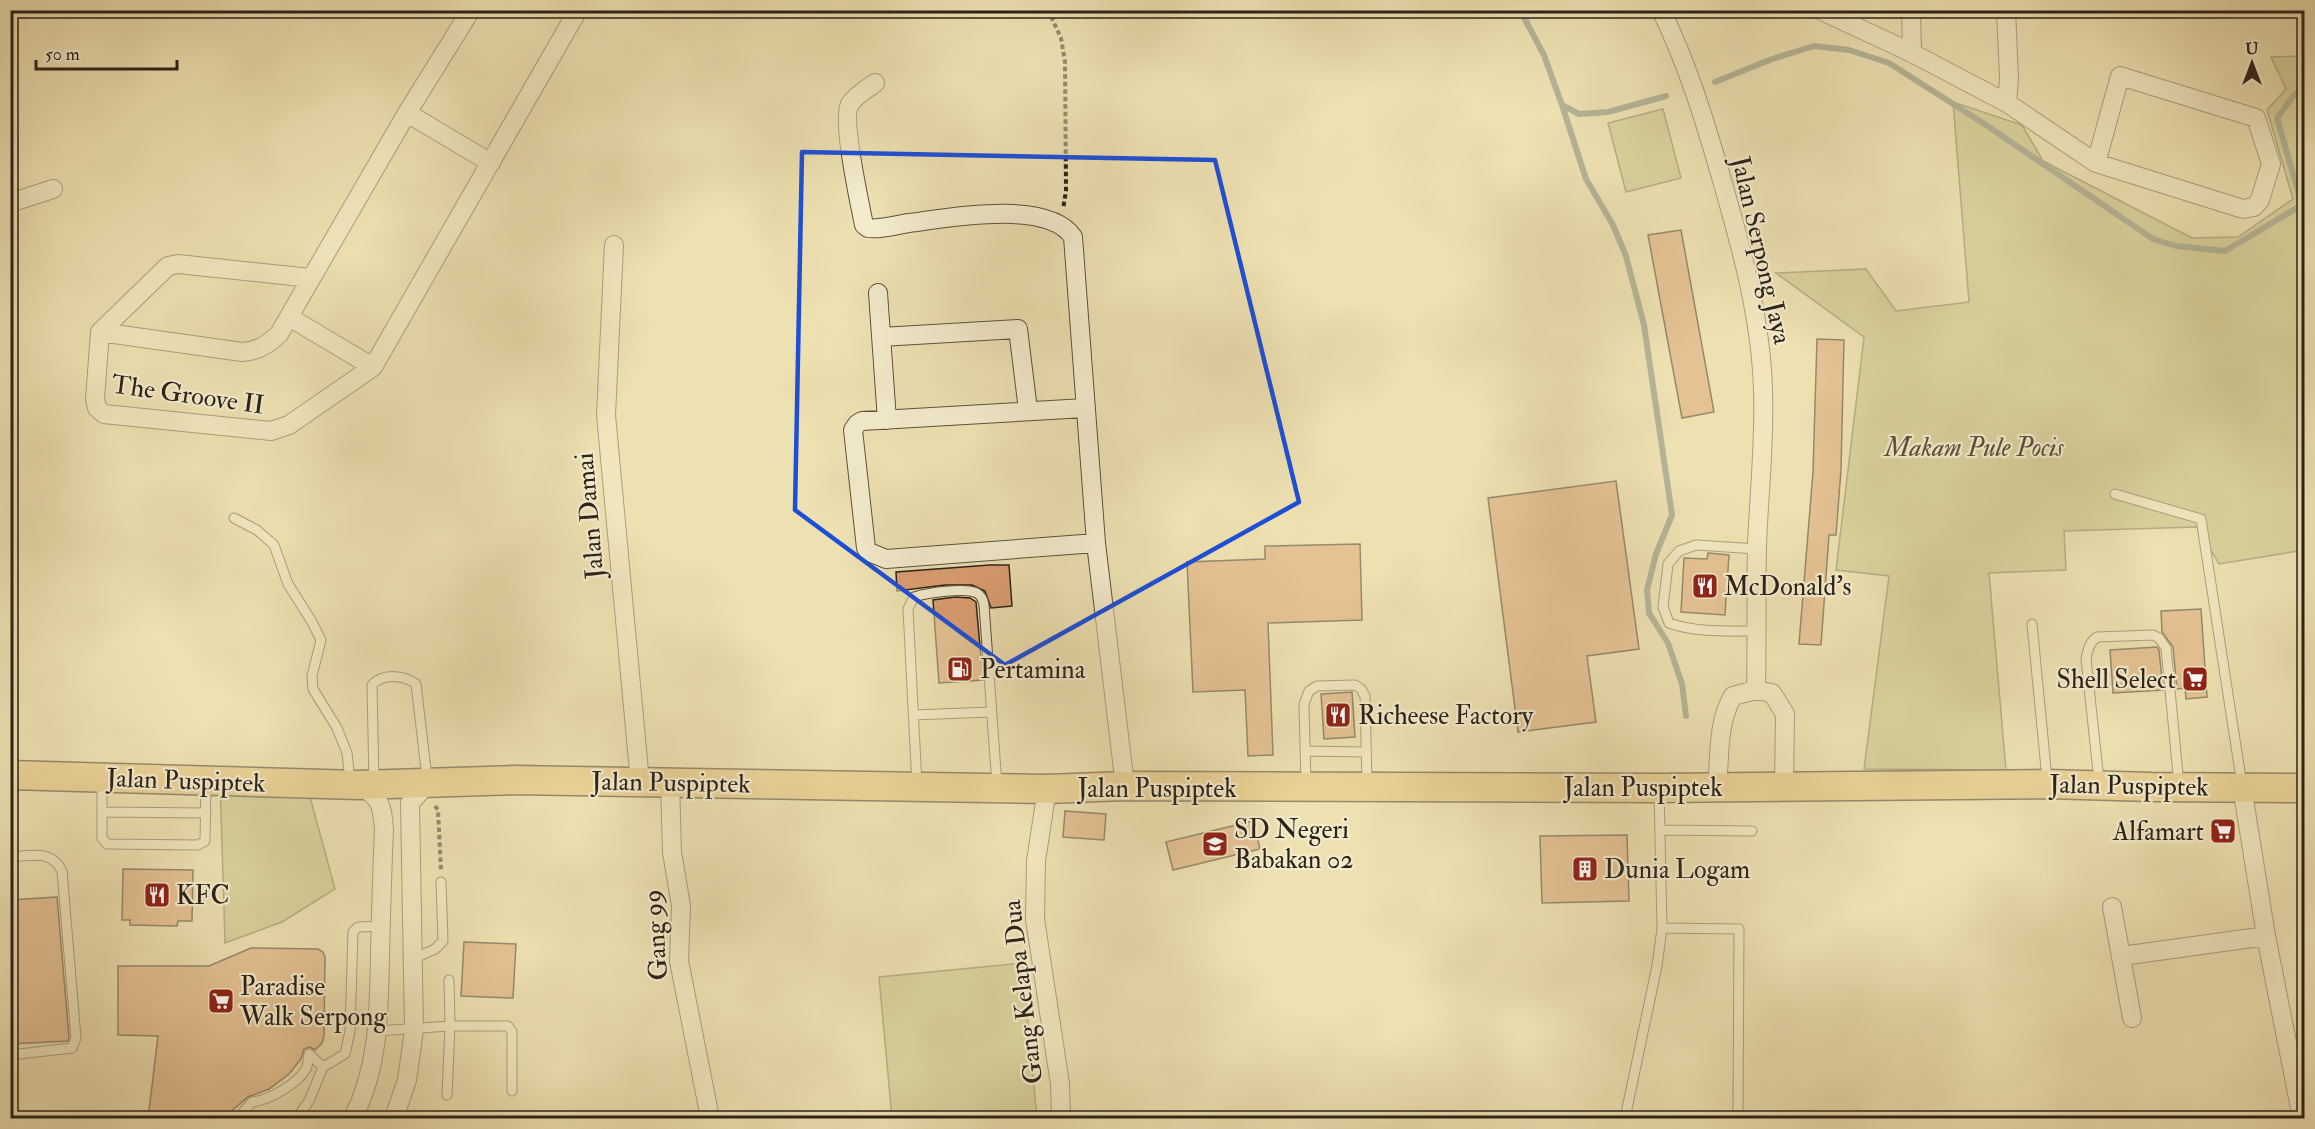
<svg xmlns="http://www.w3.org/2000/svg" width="2315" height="1129" viewBox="0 0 2315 1129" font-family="'IM FELL Double Pica',serif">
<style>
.green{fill:#c0c086;stroke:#767150;stroke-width:1.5}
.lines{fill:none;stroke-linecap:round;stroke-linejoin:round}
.stream{stroke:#6f7e77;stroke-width:6}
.building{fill:#db9e71;stroke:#2b2219;stroke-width:1.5}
.service-casing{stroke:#5c523f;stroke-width:11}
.minor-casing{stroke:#5c523f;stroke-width:20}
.primary-casing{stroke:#2b2219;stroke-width:31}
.path{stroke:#2b2219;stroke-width:4;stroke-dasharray:4.5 3;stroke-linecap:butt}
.service{stroke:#f3ebcc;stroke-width:9}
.minor{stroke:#f3ebcc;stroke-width:18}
.primary{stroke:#e6c078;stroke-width:28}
.marked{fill:none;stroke:#1d4ed8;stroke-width:4.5;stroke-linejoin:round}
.labels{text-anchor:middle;stroke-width:4.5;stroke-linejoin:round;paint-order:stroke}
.street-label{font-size:26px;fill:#2b2219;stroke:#f3ebcc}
.park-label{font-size:26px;font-style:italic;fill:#58513a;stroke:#f3ebcc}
.poi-label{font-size:26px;fill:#2b2219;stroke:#f3ebcc;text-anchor:start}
</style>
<rect width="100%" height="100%" fill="#ede0b1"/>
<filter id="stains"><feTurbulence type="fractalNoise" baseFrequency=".00333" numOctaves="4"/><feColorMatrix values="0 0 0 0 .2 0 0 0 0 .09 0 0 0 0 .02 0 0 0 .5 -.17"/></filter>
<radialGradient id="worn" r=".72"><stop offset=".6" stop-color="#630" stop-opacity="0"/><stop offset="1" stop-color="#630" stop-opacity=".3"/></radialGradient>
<path class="green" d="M2304 56V550L2219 564 2197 527 2064 531 2066 570 1989 573 2006 770 1864 769 1889 576 1836 570 1864 337 1776 273 1866 269 1896 311 1969 302 1953 102 2022 125 2043 161 2192 238 2238 237 2293 199 2267 110 2286 89 2271 57Z
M1663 109 1681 178 1626 192 1608 123Z
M220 781 310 797 335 889 282 922 225 943Z
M1022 963 1037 1118H892L879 977Z"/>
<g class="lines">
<path class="stream" d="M1520 10 1544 55 1562 105 1586 179 1613 225 1626 256 1644 325 1672 515 1656 554 1647 590 1649 613 1668 643 1682 684 1686 716
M1715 82 1772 59 1814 46 1849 50 1889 63 1986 125 2153 239 2176 246 2225 251 2302 205 2277 118 2294 95 2304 91
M1562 105 1579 114 1608 112 1666 96"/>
</g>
<path class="building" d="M1681 230 1714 412 1682 418 1648 235Z
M1817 339 1844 340 1841 470 1836 535H1829L1821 645 1799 644 1813 472Z
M1616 481 1639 649 1587 656 1596 722 1518 732 1488 498Z
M1360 544 1362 620 1268 623 1273 755 1248 756 1245 690 1193 692 1187 562 1265 559V546Z
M1708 553 1729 555 1725 615 1681 612 1684 558 1707 559Z
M990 565H1009L1012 606 991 608 985 591 972 585H945L897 591 896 572Z
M955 597 970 598 976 602 983 680 939 683 933 600Z
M2201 609 2207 697 2186 699 2185 688 2177 689 2173 647 2162 632 2161 611Z
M2157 647 2159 650 2163 690 2113 693 2110 650Z
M1352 692 1355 737 1324 739 1321 694Z
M1065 811 1106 814 1104 840 1063 837Z
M1253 821 1260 849 1173 870 1166 842Z
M1627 835 1629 901 1542 903 1540 836Z
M123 869 193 870 192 921H178L177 926 130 925V920H122Z
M57 897 69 1037 68 1041 10 1044V900Z
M464 942 516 944 513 998 461 996Z
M251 948 318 949 323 952 325 957 324 1036 322 1043 315 1050 310 1047 304 1049 301 1059 289 1074 269 1089 248 1097 229 1113 227 1119H148L158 1036 118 1035V966H209Z"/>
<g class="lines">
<defs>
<path id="service" d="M2115 494 2201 519 2242 785
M234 518 257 530 274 545 288 584 312 622 321 640 312 676 313 689 337 728 347 753 350 781
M1757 549 1696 545 1679 551 1668 564 1663 607 1669 623C1697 633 1728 631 1757 631
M2032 624 2047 779
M913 715 991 712
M1305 751 1367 752
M102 780V838L107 844 198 845 205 841 206 784
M2099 781 2086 659C2088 649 2089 643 2097 637L2153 635 2159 638 2166 648 2179 785
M374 782 372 685C383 673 404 675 416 684L427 778
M917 785 908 609 914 597C927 593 965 587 977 593 982 596 983 600 984 605L997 785
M1306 785 1304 704 1309 691 1317 686 1355 685 1361 689 1365 696 1367 783
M102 812 206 813
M1660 830 1752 831
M10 857C32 856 51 849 62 871L76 1038 72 1048 10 1055
M1662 928 1739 929 1738 1118
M413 959 435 949 443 941 441 882
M377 1031 450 1026H508L512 1032V1091
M447 1095 450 1026 449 980
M254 1118 244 1111 252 1102C270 1100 297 1084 306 1069 308 1065 308 1059 309 1054L323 1067
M297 1118 309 1101 323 1067 345 1054 350 1031 353 932 358 927 381 926
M1625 1118 1657 966 1662 928 1659 791"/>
<path id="minor" d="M1661 10C1687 63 1705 121 1721 177 1741 246 1761 318 1763 390 1765 441 1759 493 1757 545 1756 593 1757 641 1756 690
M1820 10 1912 53 2007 103 2096 163 2243 209 2254 207 2260 200 2271 164 2256 118 2120 76 2096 163
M1911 10 1912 53
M2006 10 2009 78 2007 103
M875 83C867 89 856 95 850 104 841 118 860 205 864 225L868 228C880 230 896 225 909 223 948 218 1048 199 1073 237L1096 543 1125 786
M407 113 491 163
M10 203 53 189
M614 245 606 415 640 782
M311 278 178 264 168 266 100 332 95 399 97 408 104 414 271 431 289 425 373 367 578 10
M878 293 887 420
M289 317 373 367
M100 332 242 352C258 351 267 345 279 334L407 113 471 10
M881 337 1018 329 1028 410
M1085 408 862 421 857 424 853 430 866 548 869 552 886 559 1096 543
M670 782 672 852 681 906 679 961 710 1118
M1717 787C1720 758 1717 722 1733 696L1756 690 1772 693 1785 714 1784 786
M2242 787 2266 936 2302 1118
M1047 789 1036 861 1035 919 1060 1084 1061 1118
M2112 907 2132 1018
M2122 956 2266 936
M353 1118C379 1067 379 1012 380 955 381 914 382 872 384 830 382 805 381 798 359 785
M394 1118 407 1080 414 1030 410 803 428 783"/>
<path id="primary" d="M10 775 359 785 515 780 1047 789 1125 786 1659 788 2048 784 2152 787 2304 788"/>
</defs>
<use href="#service" class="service-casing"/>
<use href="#minor" class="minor-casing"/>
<use href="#primary" class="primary-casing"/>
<path class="path" d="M1048 10 1061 38 1065 62 1066 191 1063 209
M435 806 438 810 441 870"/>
<use href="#service" class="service"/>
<use href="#minor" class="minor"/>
<use href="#primary" class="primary"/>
</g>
<path d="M0 0H2315V1129H0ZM802 152 1215 160 1299 502 1005 665 795 510Z" fill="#ede0b1" fill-opacity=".55" fill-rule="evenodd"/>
<path class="marked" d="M802 152 1215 160 1299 502 1005 665 795 510Z"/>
<defs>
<symbol id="restaurant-square" viewBox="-11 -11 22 22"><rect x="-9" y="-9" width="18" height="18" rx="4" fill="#8f2418" stroke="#f3ebcc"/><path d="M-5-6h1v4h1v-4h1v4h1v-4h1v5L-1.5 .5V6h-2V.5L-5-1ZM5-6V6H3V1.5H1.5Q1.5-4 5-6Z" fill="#fff"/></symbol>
<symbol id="fuel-square" viewBox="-11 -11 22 22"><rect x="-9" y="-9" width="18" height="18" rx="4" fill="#8f2418" stroke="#f3ebcc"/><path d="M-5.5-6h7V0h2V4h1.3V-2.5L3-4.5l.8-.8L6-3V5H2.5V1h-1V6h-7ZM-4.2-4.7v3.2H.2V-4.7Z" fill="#fff"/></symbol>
<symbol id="supermarket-square" viewBox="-11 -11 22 22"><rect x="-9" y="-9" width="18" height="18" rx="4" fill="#8f2418" stroke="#f3ebcc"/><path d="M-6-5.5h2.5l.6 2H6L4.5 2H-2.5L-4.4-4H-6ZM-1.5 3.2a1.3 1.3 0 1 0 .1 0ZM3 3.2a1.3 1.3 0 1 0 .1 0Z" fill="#fff"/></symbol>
<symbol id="school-square" viewBox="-11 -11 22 22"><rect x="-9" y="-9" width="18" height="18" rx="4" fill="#8f2418" stroke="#f3ebcc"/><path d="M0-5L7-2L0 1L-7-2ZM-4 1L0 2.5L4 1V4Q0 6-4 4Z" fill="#fff"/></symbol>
<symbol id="building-square" viewBox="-11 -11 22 22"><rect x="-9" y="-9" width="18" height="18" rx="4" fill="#8f2418" stroke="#f3ebcc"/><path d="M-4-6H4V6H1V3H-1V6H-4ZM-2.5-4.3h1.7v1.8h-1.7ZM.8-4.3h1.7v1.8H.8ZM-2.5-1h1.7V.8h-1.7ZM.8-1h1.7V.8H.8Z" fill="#fff"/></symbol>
</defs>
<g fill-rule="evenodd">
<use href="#restaurant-square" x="1690" y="571" width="30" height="30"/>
<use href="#fuel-square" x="945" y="654" width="30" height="30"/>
<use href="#supermarket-square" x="2180" y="664" width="30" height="30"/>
<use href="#restaurant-square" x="1323" y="700" width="30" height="30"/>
<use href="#supermarket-square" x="2208" y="816" width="30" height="30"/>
<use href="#school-square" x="1200" y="829" width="30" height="30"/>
<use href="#building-square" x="1570" y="854" width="30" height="30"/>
<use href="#restaurant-square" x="142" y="880" width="30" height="30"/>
<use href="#supermarket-square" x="206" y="986" width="30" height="30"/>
</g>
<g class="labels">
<g class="street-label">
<text transform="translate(1762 250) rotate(77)" y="9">Jalan Serpong Jaya</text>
<text transform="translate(188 394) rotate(8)" y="9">The Groove II</text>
<text transform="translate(589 516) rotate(-95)" y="9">Jalan Damai</text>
<text transform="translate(186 780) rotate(2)" y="9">Jalan Puspiptek</text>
<text transform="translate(671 782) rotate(1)" y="9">Jalan Puspiptek</text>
<text transform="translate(2129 785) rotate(1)" y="9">Jalan Puspiptek</text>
<text x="1643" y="796">Jalan Puspiptek</text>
<text x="1157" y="797">Jalan Puspiptek</text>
<text transform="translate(655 935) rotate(-94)" y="9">Gang 99</text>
<text transform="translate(1022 992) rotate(-97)" y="9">Gang Kelapa Dua</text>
</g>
<g class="park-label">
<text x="1974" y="456">Makam Pule Pocis</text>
</g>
<g class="poi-label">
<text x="1724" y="595">McDonald's</text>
<text x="980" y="678">Pertamina</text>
<text x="2176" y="688" text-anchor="end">Shell Select</text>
<text x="1358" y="724">Richeese Factory</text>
<text x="1234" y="838">SD Negeri<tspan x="1234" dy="30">Babakan 02</tspan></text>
<text x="2204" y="840" text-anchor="end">Alfamart</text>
<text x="1604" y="878">Dunia Logam</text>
<text x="176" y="904">KFC</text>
<text x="240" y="995">Paradise<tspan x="240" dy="30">Walk Serpong</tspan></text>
</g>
</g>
<rect width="2315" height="1129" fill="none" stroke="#ede0b1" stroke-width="36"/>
<rect x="12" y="12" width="2291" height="1105" fill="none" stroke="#2b2219" stroke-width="3"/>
<rect x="18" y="18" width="2279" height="1093" fill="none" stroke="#2b2219" stroke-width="1.5"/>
<g transform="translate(2252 63)" stroke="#f3ebcc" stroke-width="4.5" paint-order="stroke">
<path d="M0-4.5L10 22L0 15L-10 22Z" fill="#2b2219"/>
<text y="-9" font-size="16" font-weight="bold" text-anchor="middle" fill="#2b2219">U</text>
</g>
<path d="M36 60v9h141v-9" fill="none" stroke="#2b2219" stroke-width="3"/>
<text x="45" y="60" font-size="18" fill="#2b2219" stroke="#f3ebcc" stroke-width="4.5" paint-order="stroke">50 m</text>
<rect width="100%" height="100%" filter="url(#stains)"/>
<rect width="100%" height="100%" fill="url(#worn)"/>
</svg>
